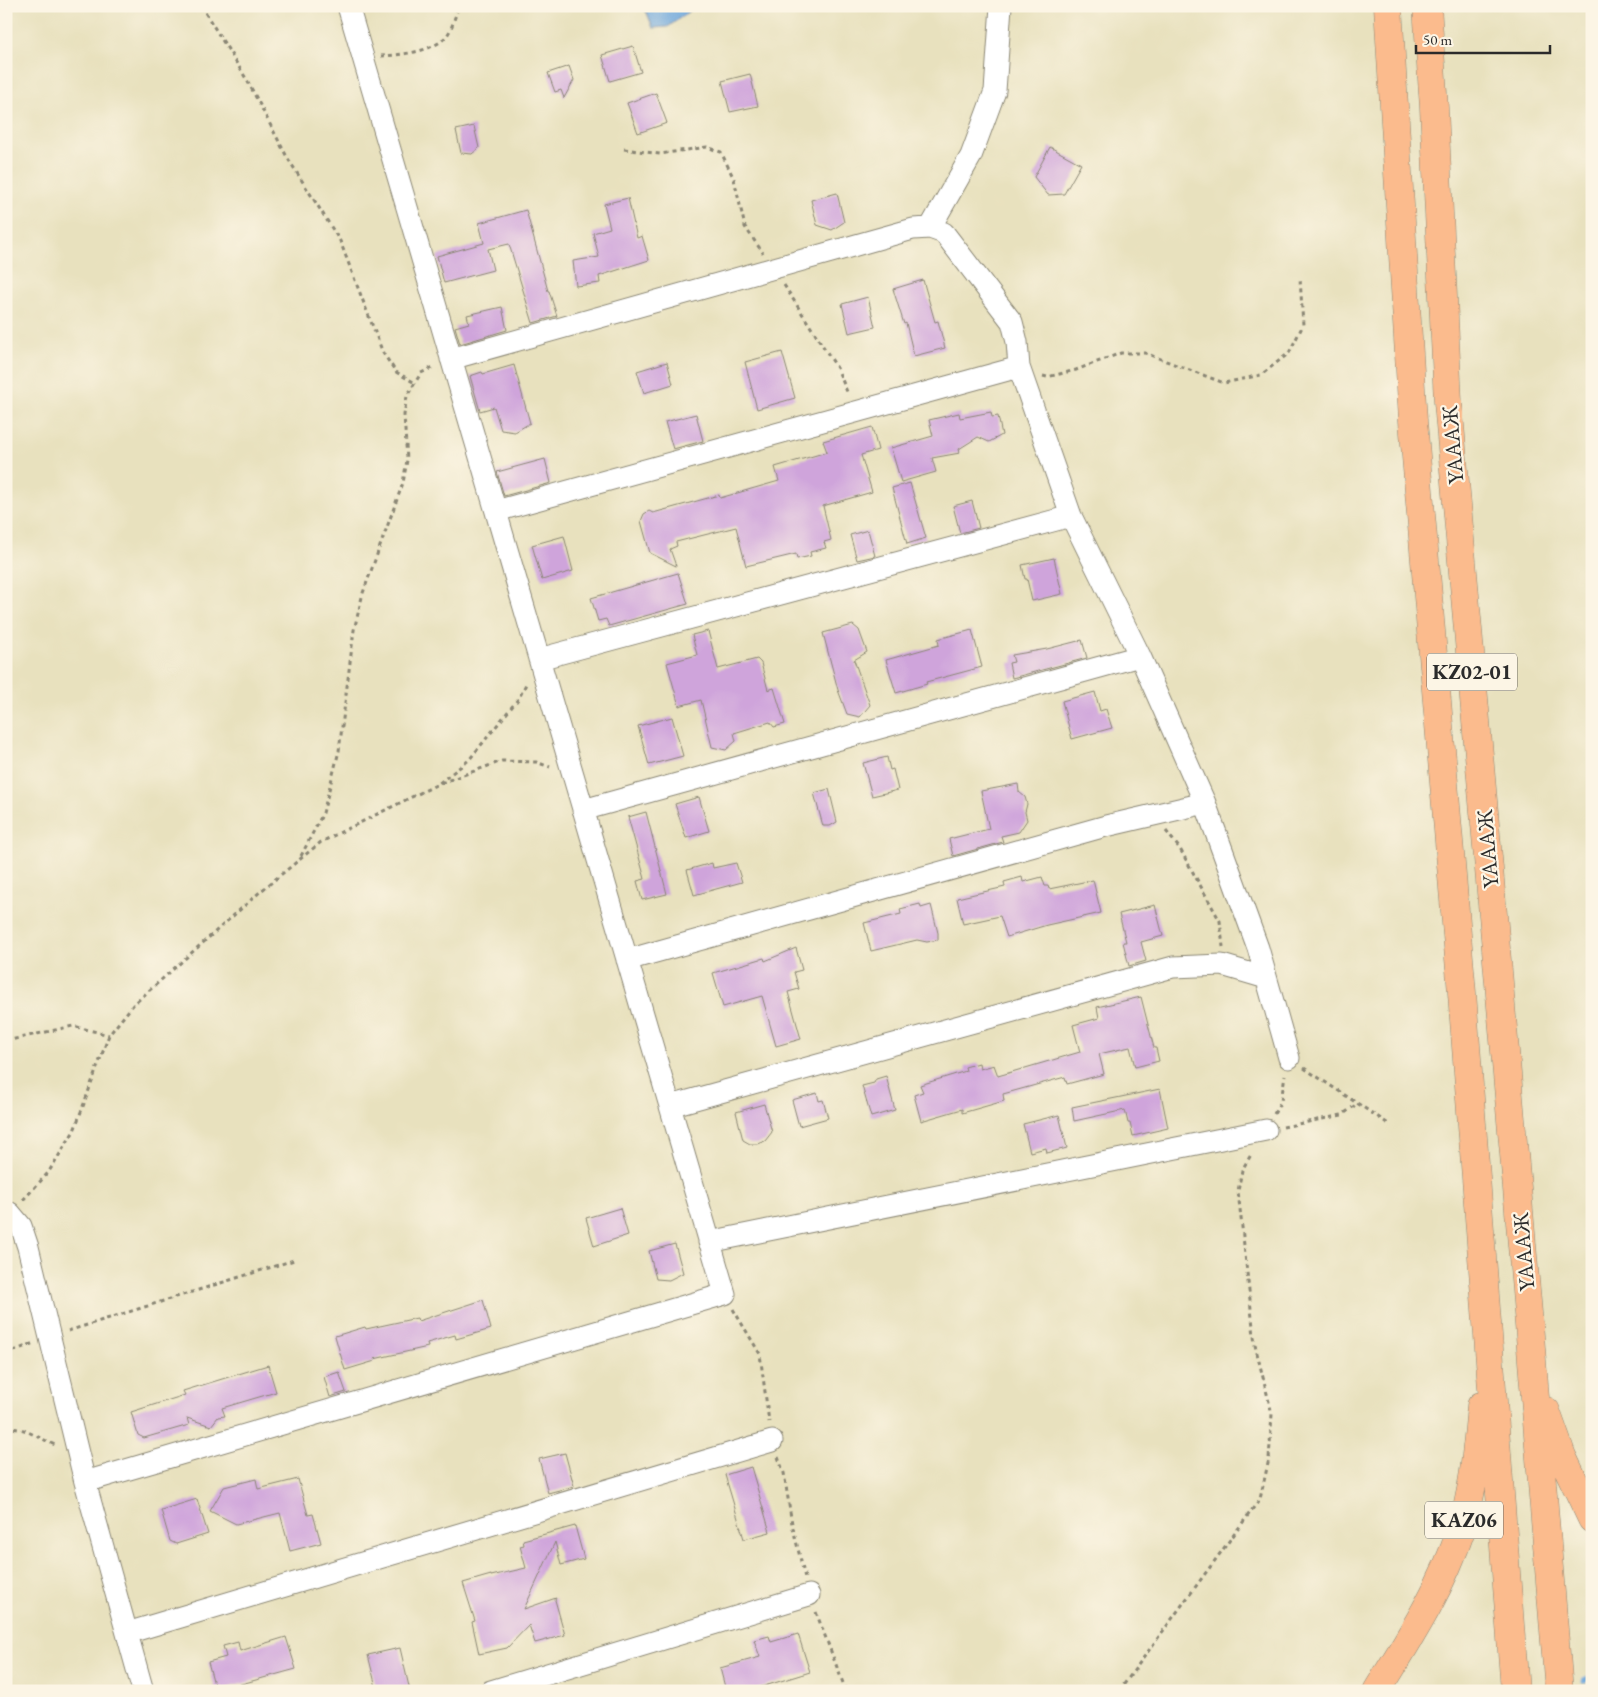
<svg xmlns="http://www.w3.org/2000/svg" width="1598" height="1697" viewBox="0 0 1598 1697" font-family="'EB Garamond',serif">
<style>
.water{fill:#6ba5db;stroke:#4b6883}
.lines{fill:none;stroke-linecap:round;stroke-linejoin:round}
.stream{stroke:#6ba5db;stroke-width:5.5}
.building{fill:#cfa4db}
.minor-casing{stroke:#8a8674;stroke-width:23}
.motorway-casing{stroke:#8a8674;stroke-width:29}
.path{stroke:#8a8674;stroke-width:3;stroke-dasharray:4 4;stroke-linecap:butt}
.minor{stroke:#fff;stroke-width:21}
.motorway{stroke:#fbbb8d;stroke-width:28}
.labels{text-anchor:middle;stroke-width:4.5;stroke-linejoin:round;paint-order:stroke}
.shield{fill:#fcf5e5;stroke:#6a6863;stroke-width:1}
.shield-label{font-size:21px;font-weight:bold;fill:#2b2b2b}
.street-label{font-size:22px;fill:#2b2b2b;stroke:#fcf5e5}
</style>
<rect width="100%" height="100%" fill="#fcf5e5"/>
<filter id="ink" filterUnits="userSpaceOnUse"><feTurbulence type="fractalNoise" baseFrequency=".02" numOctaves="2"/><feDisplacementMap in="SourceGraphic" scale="10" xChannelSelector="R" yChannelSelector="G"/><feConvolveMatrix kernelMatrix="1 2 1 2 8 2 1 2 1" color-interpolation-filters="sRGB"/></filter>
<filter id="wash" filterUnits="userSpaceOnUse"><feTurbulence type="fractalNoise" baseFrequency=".0096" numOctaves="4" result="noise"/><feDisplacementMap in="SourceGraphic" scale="20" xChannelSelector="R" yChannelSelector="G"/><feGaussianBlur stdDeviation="1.12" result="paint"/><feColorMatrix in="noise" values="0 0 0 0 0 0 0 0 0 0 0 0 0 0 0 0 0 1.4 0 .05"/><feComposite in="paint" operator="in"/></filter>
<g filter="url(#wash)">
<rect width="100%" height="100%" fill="#e8e1be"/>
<path class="water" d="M641 6H696L668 27 653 28 647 13Z"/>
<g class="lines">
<path class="stream" d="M1584 1680 1592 1677"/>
</g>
<g id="blocks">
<path class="building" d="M633 46 641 72 610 81 602 55Z
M569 66 574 80 564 98 561 90 555 92 548 73Z
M750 74 758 106 730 112 722 81Z
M656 93 667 123 638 133 627 103Z
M474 126 479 148 472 154 461 153 456 130Z
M1050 147 1081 164 1064 194 1048 195 1034 177Z
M837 193 844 222 832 230 817 225 811 200Z
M628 198 637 238 642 236 649 260 599 276 600 283 576 286 573 261 599 257 593 233 610 228 604 204Z
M526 210 548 291H549L557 316 533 323 509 244 488 249 493 270 444 283 437 256 484 243 479 223Z
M923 280 935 322 938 321 945 348 914 356 906 323 904 324 893 289Z
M868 297 875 327 849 333 842 304Z
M502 307 507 330 460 344 455 327 469 323 467 315Z
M782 352 795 398 757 409 745 362Z
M667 362 673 384 644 393 637 371Z
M514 365 530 423 515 432 501 430 494 407 480 411 470 376 482 372 483 374Z
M991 412 992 417 998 416 1002 435 989 442 978 437 959 449 960 453 932 458 936 472 901 482 891 448 933 436 929 420 959 413 960 418Z
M696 414 703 441 673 449 665 422Z
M872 427 878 450 861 455 872 492 823 506 831 540 824 542 826 548 810 552 811 556 797 559 796 554 746 566 736 527 676 542 677 546 670 549 676 566 650 553 641 521 644 514 649 511 653 513 719 495 720 498 779 481 775 467 827 452 823 441Z
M545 459 551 483 504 496 497 472Z
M910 483 926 538 907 544 892 488Z
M972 501 979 528 960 533 953 506Z
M868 530 875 556 857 560 850 535Z
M564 536 573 571 542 580 532 545Z
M1054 558 1062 594 1032 601 1027 579H1025L1022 565Z
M678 573 688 604 609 626 606 619 598 621 591 598Z
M853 625 859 630 867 652 854 660 870 705 860 717 847 714 838 690 823 633Z
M972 630 982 667 926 682 927 684 896 693 886 660 939 645 938 639Z
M708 631 718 669 757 659 761 663 768 690 774 688 785 724 774 727 770 722 734 733 736 741 726 750 712 747 701 700 679 706 667 663 697 655 692 635Z
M1082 640 1087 658 1012 678 1009 663 1014 662 1012 655 1047 649Z
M1095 692 1100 711 1106 709 1112 728 1072 739 1062 701Z
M672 717 683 756 649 765 638 726Z
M887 757 890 770 893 769 898 790 872 796 863 763Z
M1018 784 1019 792 1025 797 1027 804 1025 812 1027 820 1019 832 1001 836 1003 842 953 856 949 839 989 829 981 791Z
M829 789 837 822 830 826H823L814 793Z
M699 797 709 831 686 838 675 804Z
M646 812 667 894 642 900 637 881 645 879 628 817Z
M712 863 713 868 736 863 742 882 694 895 687 870Z
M1022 877 1023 882 1042 877 1045 886H1048L1049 889 1093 880 1101 913 1047 925 1007 937 1000 916 963 924 957 898 1005 887 1004 882Z
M920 904 921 908 931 905 938 933V940L927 942 917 940 871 951 864 923 901 914 900 909Z
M1155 905 1163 936 1141 942 1146 961 1129 966 1123 942H1126L1119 914Z
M796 948 802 970 794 972 799 989 788 992 801 1039 776 1046 762 996 723 1007 713 973 764 958 765 961Z
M1141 997 1154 1048H1156L1159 1061 1135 1067 1130 1047 1099 1054 1104 1074 1067 1084 1065 1077 1003 1094 1004 1101 962 1113V1109L921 1121 914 1095 923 1092 920 1085 966 1071 965 1067 979 1063 980 1069 994 1065 998 1076 1080 1052 1073 1025 1099 1018 1097 1007Z
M886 1076 895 1110 871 1117 862 1086 874 1083 876 1079Z
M1160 1089 1168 1128 1133 1136 1130 1123H1128L1125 1110 1074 1121 1072 1107Z
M817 1093 819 1101 823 1100 828 1118 799 1126 792 1100Z
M764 1104 772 1132 765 1141 757 1144H750L743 1140 736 1112Z
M1059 1115 1067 1148 1047 1153 1046 1148 1030 1152 1023 1124Z
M620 1208 628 1235 594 1246 586 1218Z
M675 1244 683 1273 669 1280 656 1279 649 1251Z
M483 1300 491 1329 456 1339 455 1335 427 1343 428 1347 374 1359 375 1361 345 1370 335 1336 365 1327 366 1329 417 1318 418 1321Z
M268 1365 276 1392 222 1408 225 1416 218 1417 211 1426 187 1418 189 1425 144 1438 138 1435 131 1412 185 1395 183 1391Z
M339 1372 346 1392 330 1397 324 1377Z
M565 1453 574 1486 548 1493 539 1459Z
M751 1467 770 1532 744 1539 725 1475Z
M256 1479 258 1489 298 1479 308 1515 313 1514 321 1543 290 1551 280 1513 236 1524 210 1511 224 1487Z
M197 1499 208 1534 176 1544 170 1541 161 1510Z
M575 1526 584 1559 561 1565 555 1542 524 1609 556 1598 555 1600 565 1635 535 1643 529 1625 507 1648 479 1654 472 1622 475 1621 463 1583 491 1575V1576L526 1568 520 1546 524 1545 523 1540Z
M798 1634 810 1672 758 1688 759 1691H726L720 1668 760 1657 754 1640 769 1636 771 1642Z
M286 1637 296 1669 223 1689 222 1687 215 1688 208 1662 226 1657 223 1646 238 1642 240 1651Z
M400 1648 410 1691H377L368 1655Z"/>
</g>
</g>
<g filter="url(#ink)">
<use href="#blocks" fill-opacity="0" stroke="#8a8674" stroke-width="1"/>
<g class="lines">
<defs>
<path id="minor" d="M930 228 971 156 995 91 1001 6
M451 359 913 229 930 228 944 233 1012 322 1017 342 1019 367 1071 516 1140 656 1205 803 1258 948 1289 1058
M496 511 1019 367
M539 659 1071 516
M583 810 1140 656
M627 960 1106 826 1205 803
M670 1106 1173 967 1222 965 1266 978
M6 1214 10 1213 21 1226 28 1247 85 1482 143 1691
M709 1242 1266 1130
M85 1482 725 1294 348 6
M127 1633 772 1441
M491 1691 809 1595"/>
<path id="motorway" d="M1388 6 1413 421 1462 993 1515 1691
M1427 6 1434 108 1448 402 1530 1336 1559 1691
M1546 1411 1562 1456 1592 1519
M1377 1691C1409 1639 1442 1588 1461 1530 1474 1490 1477 1447 1481 1406"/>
</defs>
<use href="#minor" class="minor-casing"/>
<use href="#motorway" class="motorway-casing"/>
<path class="path" d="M201 6 247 80 287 157 340 241 383 353 396 372 415 383
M381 56C400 55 436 52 448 34 452 28 454 19 457 12
M624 149 660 154 707 147 721 152 734 179 745 227 763 253
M784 285 837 368 848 394
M1043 376 1047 377 1076 370 1121 353H1145L1224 383 1261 375 1289 353 1303 325 1300 278
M441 783 502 761 536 762 550 767
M1166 831 1180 849 1220 921 1223 947
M301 856 323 813 339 751 354 630 363 593 403 483 407 460 404 415 407 396 421 373 434 367
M6 1041 73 1026 109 1035
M1304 1068 1390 1125
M1274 1114 1281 1101 1285 1075
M1283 1127 1342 1115 1357 1104
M6 1179 8 1195
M23 1200 48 1173 74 1131 109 1035 133 1005 261 891 321 842 438 784 469 760 519 698 526 684
M733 1309 760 1354 769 1422
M68 1331 294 1260
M6 1354 34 1343
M6 1427 24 1430 57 1446
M778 1457 784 1473 792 1524 805 1578
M816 1612 846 1691
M1119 1691 1260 1499 1269 1459 1272 1414 1255 1345 1238 1191 1242 1170 1252 1153"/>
<use href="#minor" class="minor"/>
<use href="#motorway" class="motorway"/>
</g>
</g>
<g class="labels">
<g class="shield">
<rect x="1427" y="653.5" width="90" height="37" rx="4"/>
<rect x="1425" y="1501.5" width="78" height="37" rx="4"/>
</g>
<g class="shield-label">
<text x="1472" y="679">KZ02-01</text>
<text x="1464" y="1527">KАZ06</text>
</g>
<g class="street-label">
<text transform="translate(1452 445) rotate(-95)" y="8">ҮАААЖ</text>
<text transform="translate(1487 849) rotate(-95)" y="8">ҮАААЖ</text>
<text transform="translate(1523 1252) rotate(-95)" y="8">ҮАААЖ</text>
</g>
</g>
<rect width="1598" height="1697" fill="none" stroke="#fcf5e5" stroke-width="25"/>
<path d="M1416 45v8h134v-8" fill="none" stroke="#2b2b2b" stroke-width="2.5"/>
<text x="1423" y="45" font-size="15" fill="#2b2b2b" stroke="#fcf5e5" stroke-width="4" paint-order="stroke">50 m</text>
</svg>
